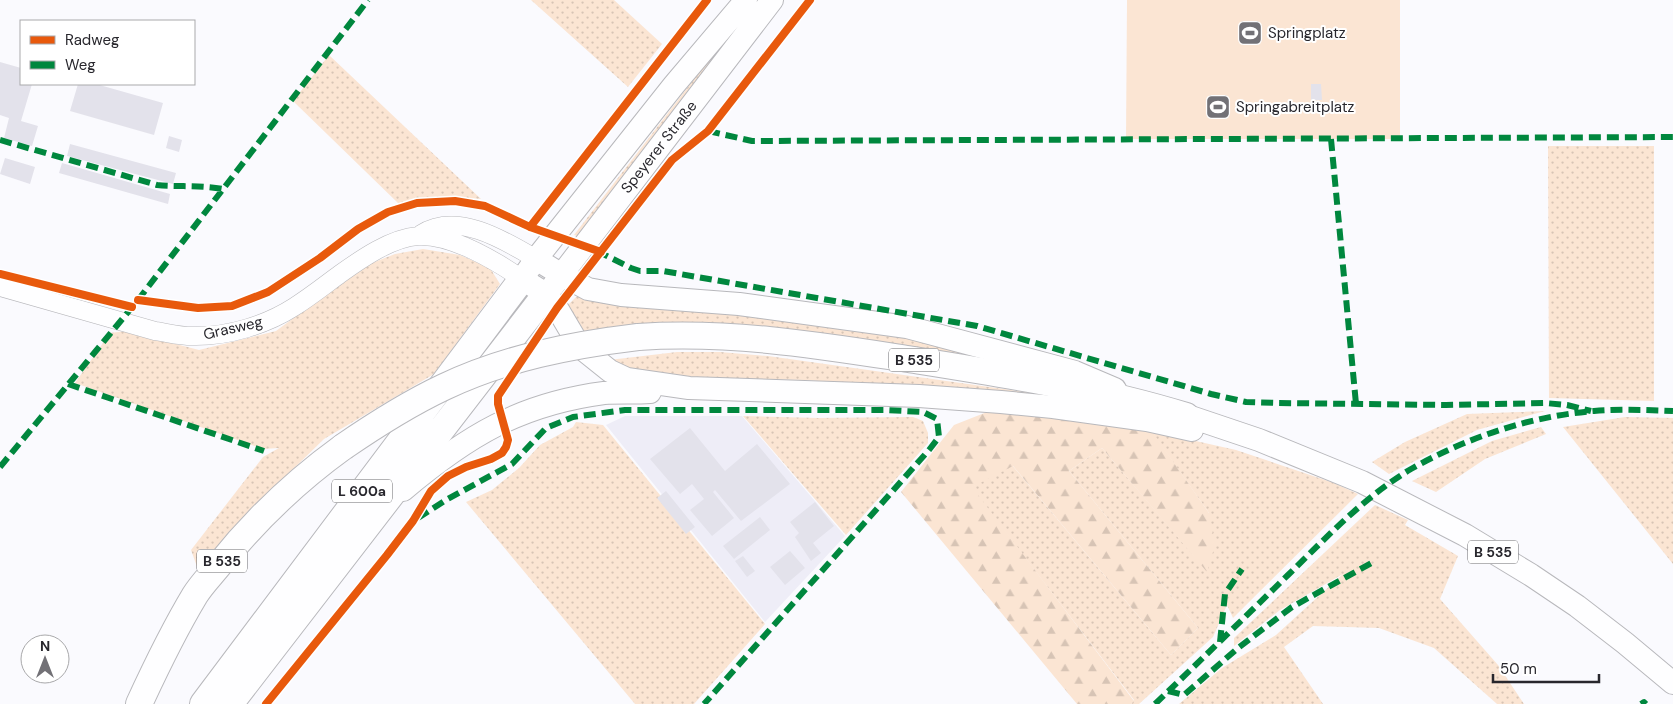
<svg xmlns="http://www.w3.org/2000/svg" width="1673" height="704" viewBox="0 0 1673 704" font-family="'DM Sans',sans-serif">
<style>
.built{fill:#eeedf7}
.grass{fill:url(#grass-dots)}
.forest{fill:url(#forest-firs)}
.pitch{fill:#fbe5d3}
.building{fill:#e3e2eb}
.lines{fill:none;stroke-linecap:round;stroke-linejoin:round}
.minor-casing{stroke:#b8b8bc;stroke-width:19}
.major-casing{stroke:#b8b8bc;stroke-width:24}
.highway-casing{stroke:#b8b8bc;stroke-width:28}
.minor{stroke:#fefeff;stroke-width:18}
.major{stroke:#fefeff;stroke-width:22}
.highway{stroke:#fefeff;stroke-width:26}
.highway-bridge-casing{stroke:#b8b8bc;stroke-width:28;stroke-linecap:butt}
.highway-bridge{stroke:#fefeff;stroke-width:26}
.quiet{stroke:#00873e;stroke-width:6;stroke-dasharray:12 6;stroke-linecap:butt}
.cycleway-casing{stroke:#fff;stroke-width:11}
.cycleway{stroke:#e8590c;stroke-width:8}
.labels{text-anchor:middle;stroke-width:4;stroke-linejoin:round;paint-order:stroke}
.shield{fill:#fff;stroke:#68686c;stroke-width:1}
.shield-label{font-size:14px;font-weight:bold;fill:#28272d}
.poi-label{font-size:15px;fill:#28272d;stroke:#fff;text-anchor:start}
.street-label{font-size:15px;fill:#28272d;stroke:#fff}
</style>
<defs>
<pattern id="grass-dots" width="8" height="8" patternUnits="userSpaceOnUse" patternTransform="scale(1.25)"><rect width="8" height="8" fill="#fbe5d3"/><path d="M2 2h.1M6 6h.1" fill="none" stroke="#d7c4b5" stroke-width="1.8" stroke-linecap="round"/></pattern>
<pattern id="forest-firs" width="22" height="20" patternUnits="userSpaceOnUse" patternTransform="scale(1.25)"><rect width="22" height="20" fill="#fbe5d3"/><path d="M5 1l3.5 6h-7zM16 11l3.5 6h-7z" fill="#d7c4b5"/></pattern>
</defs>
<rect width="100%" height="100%" fill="#fafafe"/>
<path class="built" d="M625 416H742L845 536 765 622 606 425Z"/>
<path class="grass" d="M531 0H614L662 44 628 87Z
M755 0H763L581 237 574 235Z
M329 55 481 199C450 196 429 197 399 204L293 101Z
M1548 146H1654V401L1549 398Z
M423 249 460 255 490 268 500 284 434 374 324 439 249 512 199 572 191 550 263 457 279 448 263 449 75 383 110 333 126 331 199 350 276 331 331 290 372 263 395 254Z
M577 296 669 305 923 340 1042 371 674 324 613 327 581 335 566 307Z
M677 352H720L768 356 1040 394 1041 397 805 380 703 378 628 371 609 360Z
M1545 411 1477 430 1389 474 1372 462 1405 442 1467 414Z
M743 416 818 418 913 417 923 421 928 433V443L846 535Z
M1625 417 1673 418V564L1563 427Z
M576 422 603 425 765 624 694 704H635L466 502 492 490 519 468 540 445 573 427Z
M1541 427 1546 434 1485 459 1436 492 1412 481 1492 441Z
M1151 431 1236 450 1334 483 1358 494 1233 618 1227 605 1213 637 1139 704H1131L1134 700 971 487 1012 465 1171 655 1198 628 1069 471 1102 448 1207 571 1209 513Z
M1375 505 1408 520 1405 525 1458 556 1440 599 1498 665 1524 704H1497L1434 648 1379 628 1313 626 1284 647 1323 704H1179L1222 668 1276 635 1343 574 1280 610 1234 646V638Z"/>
<path class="forest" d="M992 410 1151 430 1209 513 1215 545 1207 572 1102 448 1069 471 1198 628 1171 655 1013 466 972 487 1134 701 1131 704H1077L901 492 954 425Z"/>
<path class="pitch" d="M1127 0H1400V139H1126Z"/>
<path class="building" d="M0 62 21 68V84H32L21 121 38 126 32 146 4 138 9 118 0 115Z
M78 84H96L163 103 154 135 70 111Z
M1311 84H1321L1322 100H1311Z
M169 136 182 140 179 152 166 148Z
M70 144 176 173 173 184 67 156Z
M5 158 35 167 30 184 0 174Z
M62 163 170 194 168 204 59 173Z
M690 428 725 471 757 444 790 484 741 521 715 490 713 492 734 518 712 536 690 510 704 499 692 484 680 494 650 459Z
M666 491 695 527 686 534 657 498Z
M815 502 834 526 813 543 821 553 811 561 795 537 799 533 790 522Z
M760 517 770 530 734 559 723 546Z
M790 551 805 568 785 585 770 567Z
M743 556 755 571 747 577 735 561Z"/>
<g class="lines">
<defs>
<path id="minor" d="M421 234C457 211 504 240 536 259
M0 287 155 331C169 333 182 337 196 336 229 336 266 325 294 307 310 297 325 285 340 274 361 259 391 238 418 236 451 234 496 261 522 279"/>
<path id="major" d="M746 0 674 85 536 259 522 279 546 294 557 308 580 347 610 371 627 379 689 388 919 396 1001 402 1053 407 1147 420 1192 430
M536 259 562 275 588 289 621 295 739 304 907 327 1075 372 1115 389
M553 286 772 0
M1170 410 1259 440 1362 482 1465 535 1531 575 1577 606 1625 643 1673 683
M403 490C467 436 520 404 604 393 620 392 635 393 650 392"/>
<path id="highway" d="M638 337C732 331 817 345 908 359 1002 374 1095 388 1186 416
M139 704C156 667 174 630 195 595 202 584 211 575 219 565 255 520 296 481 343 447
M203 704 522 279
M230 704 546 294"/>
</defs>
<use href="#minor" class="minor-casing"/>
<use href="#major" class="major-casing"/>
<use href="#highway" class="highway-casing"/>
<use href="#minor" class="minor"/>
<use href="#major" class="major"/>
<use href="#highway" class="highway"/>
<defs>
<path id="highway-bridge" d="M343 447C375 425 408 404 444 387 505 358 571 345 638 337"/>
</defs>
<use href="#highway-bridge" class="highway-bridge-casing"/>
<use href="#highway-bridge" class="highway-bridge"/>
<path class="quiet" d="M708 131 752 141 1673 137
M1331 139 1356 404
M0 140 157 185C179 187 201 185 223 189
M597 251 631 268 640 271H663L977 326 1211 394 1246 402 1278 403 1446 405 1545 403 1567 405 1591 411
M68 384 264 451
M0 467 138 300 368 0
M418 518 446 500 512 464 546 428 573 417 625 410H885L923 412 937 419 939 437 929 450 704 704
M1220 642 1225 594 1242 569
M1168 691 1184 695 1238 648 1292 607 1375 561
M1155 704C1200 661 1244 618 1288 575 1327 537 1364 497 1411 469 1466 438 1530 416 1594 411 1620 409 1646 410 1673 411
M1641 704 1644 702 1646 704"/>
<defs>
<path id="cycleway" d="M530 227 707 0
M0 274 132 307
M138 300 198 308 232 306 268 292 320 258 358 229 388 212 417 203 455 201 485 206 530 227 601 252
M266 704 387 555 413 521 431 491 448 476 466 467 491 459 502 453 506 447 508 440 498 404V396L557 308 672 160 708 131 810 0"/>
</defs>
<use href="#cycleway" class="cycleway-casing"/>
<use href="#cycleway" class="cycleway"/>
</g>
<defs>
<symbol id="stadium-square" viewBox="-11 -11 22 22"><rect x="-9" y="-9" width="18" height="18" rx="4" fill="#727176" stroke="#fff"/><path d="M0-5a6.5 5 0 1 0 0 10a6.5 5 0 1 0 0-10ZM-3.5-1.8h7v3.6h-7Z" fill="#fff"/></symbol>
</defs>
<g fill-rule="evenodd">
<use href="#stadium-square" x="1236" y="19" width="28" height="28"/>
<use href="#stadium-square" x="1204" y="93" width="28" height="28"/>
</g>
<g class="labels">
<g class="shield">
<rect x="889" y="348.5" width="50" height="23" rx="4"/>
<rect x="332" y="479.5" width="60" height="23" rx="4"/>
<rect x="1468" y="540.5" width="50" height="23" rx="4"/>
<rect x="197" y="549.5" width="50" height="23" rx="4"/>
</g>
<g class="shield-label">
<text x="914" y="365">B 535</text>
<text x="362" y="496">L 600a</text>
<text x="1493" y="557">B 535</text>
<text x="222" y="566">B 535</text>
</g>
<g class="poi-label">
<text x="1268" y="38">Springplatz</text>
<text x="1236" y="112">Springabreitplatz</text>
</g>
<g class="street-label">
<text transform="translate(659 147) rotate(-52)" y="5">Speyerer Straße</text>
<text transform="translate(233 328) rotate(-13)" y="5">Grasweg</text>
</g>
</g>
<rect x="20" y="20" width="175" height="65" fill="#ffffff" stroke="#a9a9ab"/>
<rect x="30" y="36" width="25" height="8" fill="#e8590c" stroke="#a9a9ab"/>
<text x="65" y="45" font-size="15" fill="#28272d">Radweg</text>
<rect x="30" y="61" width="25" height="8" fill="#00873e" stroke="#a9a9ab"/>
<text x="65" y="70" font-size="15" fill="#28272d">Weg</text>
<g transform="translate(45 659)"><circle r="24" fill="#ffffff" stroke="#a9a9ab"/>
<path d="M0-4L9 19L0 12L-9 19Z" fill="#727176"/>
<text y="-8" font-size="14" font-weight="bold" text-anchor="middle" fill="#28272d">N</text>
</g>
<path d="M1493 674v8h106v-8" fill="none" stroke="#28272d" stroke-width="2.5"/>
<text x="1500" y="674" font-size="15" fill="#28272d" stroke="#ffffff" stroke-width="4" paint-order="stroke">50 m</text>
</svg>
